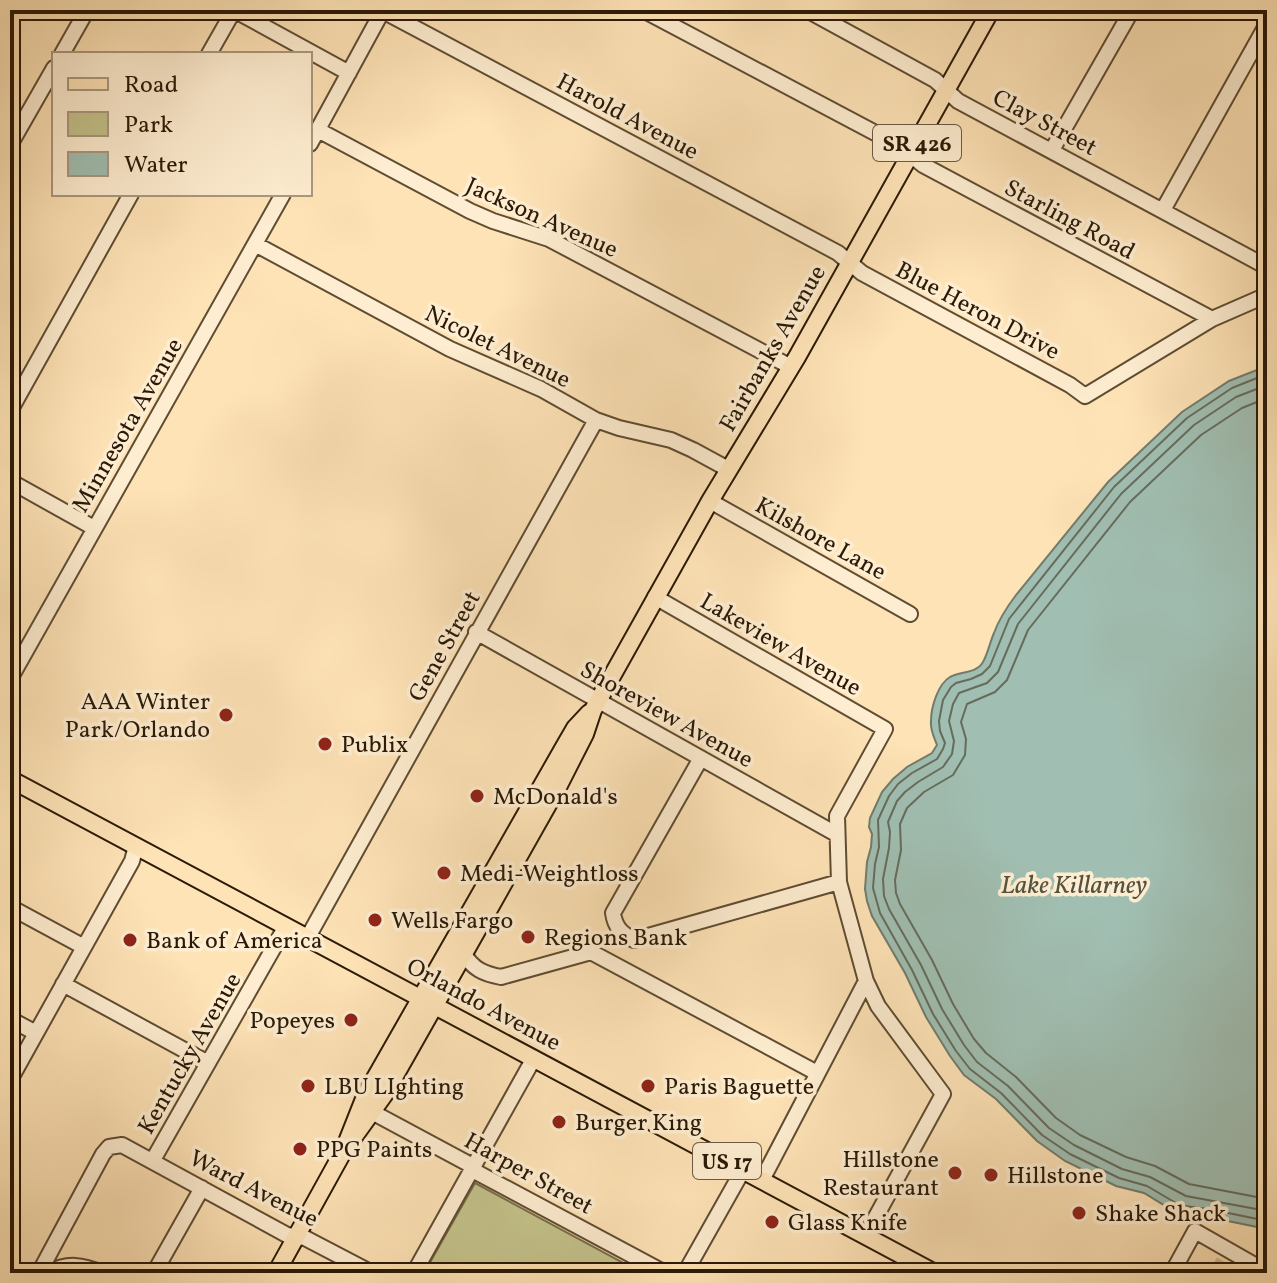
<svg xmlns="http://www.w3.org/2000/svg" width="1277" height="1283" viewBox="0 0 1277 1283" font-family="Vollkorn,serif">
<style>
.green{fill:#c4c28b;stroke:#776e48;stroke-width:2}
.water{fill:#a0beb1;stroke:#717c6d;stroke-width:2}
.lines{fill:none;stroke-linecap:round;stroke-linejoin:round}
.shore{stroke:#656c5c;stroke-width:2}
.minor-tunnel{stroke:#d4bb93;stroke-width:14;stroke-dasharray:14 7;stroke-linecap:butt}
.minor-casing{stroke:#5f4c32;stroke-width:18}
.major-casing{stroke:#2a1906;stroke-width:20}
.minor{stroke:#feedd0;stroke-width:14}
.major{stroke:#fee3b6;stroke-width:16}
.poi-dot{fill:#8f2418;stroke:#feedd0;stroke-width:3}
.labels{text-anchor:middle;stroke-width:7;stroke-linejoin:round;paint-order:stroke}
.shield{fill:#feedd0;stroke:#6a5943;stroke-width:2}
.shield-label{font-size:22px;font-weight:bold;fill:#2a1906}
.street-label{font-size:24px;fill:#2a1906;stroke:#feedd0}
.poi-label{font-size:24px;fill:#2a1906;stroke:#feedd0;text-anchor:start}
.water-label{font-size:26px;font-style:italic;fill:#535342;stroke:#feedd0}
</style>
<rect width="100%" height="100%" fill="#fee3b6"/>
<filter id="stains"><feTurbulence type="fractalNoise" baseFrequency=".0025" numOctaves="4"/><feColorMatrix values="0 0 0 0 .2 0 0 0 0 .09 0 0 0 0 .02 0 0 0 .5 -.17"/></filter>
<radialGradient id="worn" r=".72"><stop offset=".6" stop-color="#630" stop-opacity="0"/><stop offset="1" stop-color="#630" stop-opacity=".3"/></radialGradient>
<path class="green" d="M475 1183 642 1273H424Z"/>
<path class="water" d="M1267 366V1229L1208 1217 1182 1214 1172 1210 1144 1193 1116 1186 1065 1161 1037 1141 996 1099 964 1075 950 1056 926 1017 905 973 872 916 867 901 865 889 867 862 871 847 872 834 869 827 870 818 882 792 893 779 907 767 932 753 937 745C934 737 930 730 931 721 931 707 938 684 950 677 961 671 976 674 983 662 988 653 990 642 994 633 999 619 1007 607 1016 595L1108 482 1182 412 1229 381Z"/>
<g class="lines">
<path class="shore" d="M1267 374 1232 388 1187 418 1114 487 1009 619 990 666 982 674 971 679 956 683 951 687 943 700 939 721 940 731 945 743 943 749 937 759 912 773 898 784 889 796 878 820 879 847 875 864 873 888 880 913 912 970 933 1014 956 1051 970 1069 1001 1093 1042 1135 1070 1154 1119 1178 1147 1186 1176 1203 1184 1206 1209 1209 1267 1221
M1267 385 1236 397 1194 425 1121 494 1018 624 998 672 987 683 959 693 953 704 949 721 954 741 952 754 943 767 918 782 905 792 897 801 888 822 890 832 889 848 883 879 884 896 889 909 921 965 942 1009 964 1045 977 1062 1008 1086 1049 1128 1074 1145 1122 1169 1150 1177 1186 1196 1267 1211
M1267 398 1242 408 1201 435 1130 502 1028 630 1007 680 995 692 967 704 961 722 966 739 965 755 953 775 924 792 907 808 900 824 901 850 895 880 896 893 900 904 932 960 953 1004 974 1039 986 1053 1016 1077 1056 1118 1080 1135 1126 1157 1155 1166 1189 1184 1267 1199"/>
<path class="minor-tunnel" d="M1216 1273 1223 1261"/>
<defs>
<path id="minor" d="M234 10 349 73
M643 10 898 145 923 165 1212 319
M807 10 935 80 958 101 1267 267
M383 11 838 253 862 273 1070 385 1085 396 1212 319 1267 295
M62 54 87 10
M209 54 234 10
M318 130 470 211 493 221 549 239 791 367
M310 144 383 10
M10 145 54 68
M1052 150 1132 10
M1163 210 1267 24
M255 244 450 349 541 389 596 420 619 428 671 440 693 450 728 469
M10 411 131 194
M10 481 94 528
M710 501 910 614
M655 597 885 729 837 816 839 882 866 981 878 1006 943 1094 866 1235
M476 632 836 834
M10 679 283 194
M701 758 613 913C615 927 621 933 634 940L839 882
M10 907 84 947
M308 937 596 420
M464 954C473 969 484 974 501 977L591 952 817 1073
M63 984 208 1063
M10 1019 36 1033
M10 1080 132 861 136 846
M372 1112 467 1163 478 1173 665 1273
M153 1160 286 926
M762 1180 866 981
M39 1273 103 1154 109 1147 122 1145 287 1235 305 1238 372 1273
M49 1273C67 1262 83 1265 102 1273
M154 1273 202 1188
M414 1273 534 1058
M685 1273 743 1170
M1172 1273 1195 1231 1267 1272"/>
<path id="major" d="M10 779 935 1273
M343 1152 384 1095 444 989 559 785 585 734 593 710 710 501 797 357 991 10
M276 1273 343 1152 366 1094 564 747 575 728 589 713"/>
</defs>
<use href="#minor" class="minor-casing"/>
<use href="#major" class="major-casing"/>
<use href="#minor" class="minor"/>
<use href="#major" class="major"/>
</g>
<g class="poi-dot">
<circle cx="226" cy="715" r="8"/>
<circle cx="325" cy="744" r="8"/>
<circle cx="477" cy="796" r="8"/>
<circle cx="444" cy="873" r="8"/>
<circle cx="375" cy="920" r="8"/>
<circle cx="528" cy="937" r="8"/>
<circle cx="130" cy="940" r="8"/>
<circle cx="351" cy="1020" r="8"/>
<circle cx="308" cy="1086" r="8"/>
<circle cx="648" cy="1086" r="8"/>
<circle cx="559" cy="1122" r="8"/>
<circle cx="300" cy="1149" r="8"/>
<circle cx="955" cy="1173" r="8"/>
<circle cx="991" cy="1175" r="8"/>
<circle cx="1079" cy="1213" r="8"/>
<circle cx="772" cy="1222" r="8"/>
</g>
<g class="labels">
<g class="shield">
<rect x="873" y="125" width="88" height="36" rx="6"/>
<rect x="693" y="1143" width="68" height="36" rx="6"/>
</g>
<g class="shield-label">
<text x="917" y="151">SR 426</text>
<text x="727" y="1169">US 17</text>
</g>
<g class="street-label">
<text transform="translate(628 116) rotate(28)" y="8">Harold Avenue</text>
<text transform="translate(1045 122) rotate(28)" y="8">Clay Street</text>
<text transform="translate(542 217) rotate(24)" y="8">Jackson Avenue</text>
<text transform="translate(1070 219) rotate(28)" y="8">Starling Road</text>
<text transform="translate(978 310) rotate(28)" y="8">Blue Heron Drive</text>
<text transform="translate(498 346) rotate(26)" y="8">Nicolet Avenue</text>
<text transform="translate(772 348) rotate(-60)" y="8">Fairbanks Avenue</text>
<text transform="translate(127 425) rotate(-60)" y="8">Minnesota Avenue</text>
<text transform="translate(821 538) rotate(29)" y="8">Kilshore Lane</text>
<text transform="translate(781 644) rotate(30)" y="8">Lakeview Avenue</text>
<text transform="translate(444 646) rotate(-61)" y="8">Gene Street</text>
<text transform="translate(667 714) rotate(29)" y="8">Shoreview Avenue</text>
<text transform="translate(484 1004) rotate(28)" y="8">Orlando Avenue</text>
<text transform="translate(189 1053) rotate(-60)" y="8">Kentucky Avenue</text>
<text transform="translate(529 1173) rotate(29)" y="8">Harper Street</text>
<text transform="translate(254 1188) rotate(27)" y="8">Ward Avenue</text>
</g>
<g class="poi-label">
<text x="210" y="709" text-anchor="end">AAA Winter<tspan x="210" dy="28">Park/Orlando</tspan></text>
<text x="341" y="752">Publix</text>
<text x="493" y="804">McDonald's</text>
<text x="460" y="881">Medi-Weightloss</text>
<text x="391" y="928">Wells Fargo</text>
<text x="544" y="945">Regions Bank</text>
<text x="146" y="948">Bank of America</text>
<text x="335" y="1028" text-anchor="end">Popeyes</text>
<text x="324" y="1094">LBU LIghting</text>
<text x="664" y="1094">Paris Baguette</text>
<text x="575" y="1130">Burger King</text>
<text x="316" y="1157">PPG Paints</text>
<text x="939" y="1167" text-anchor="end">Hillstone<tspan x="939" dy="28">Restaurant</tspan></text>
<text x="1007" y="1183">Hillstone</text>
<text x="1095" y="1221">Shake Shack</text>
<text x="788" y="1230">Glass Knife</text>
</g>
<g class="water-label">
<text x="1074" y="893">Lake Killarney</text>
</g>
</g>
<rect width="1277" height="1283" fill="none" stroke="#fee3b6" stroke-width="40"/>
<rect x="12" y="12" width="1253" height="1259" fill="none" stroke="#2a1906" stroke-width="4"/>
<rect x="20" y="20" width="1237" height="1243" fill="none" stroke="#2a1906" stroke-width="2"/>
<rect x="52" y="52" width="260" height="144" fill="#feedd0" stroke="#a9987f" stroke-width="2"/>
<rect x="68" y="78" width="40" height="12" fill="#fee3b6" stroke="#a9987f" stroke-width="2"/>
<text x="124" y="92" font-size="24" fill="#2a1906">Road</text>
<rect x="68" y="112" width="40" height="24" fill="#c4c28b" stroke="#a9987f" stroke-width="2"/>
<text x="124" y="132" font-size="24" fill="#2a1906">Park</text>
<rect x="68" y="152" width="40" height="24" fill="#a0beb1" stroke="#a9987f" stroke-width="2"/>
<text x="124" y="172" font-size="24" fill="#2a1906">Water</text>
<rect width="100%" height="100%" filter="url(#stains)"/>
<rect width="100%" height="100%" fill="url(#worn)"/>
</svg>
